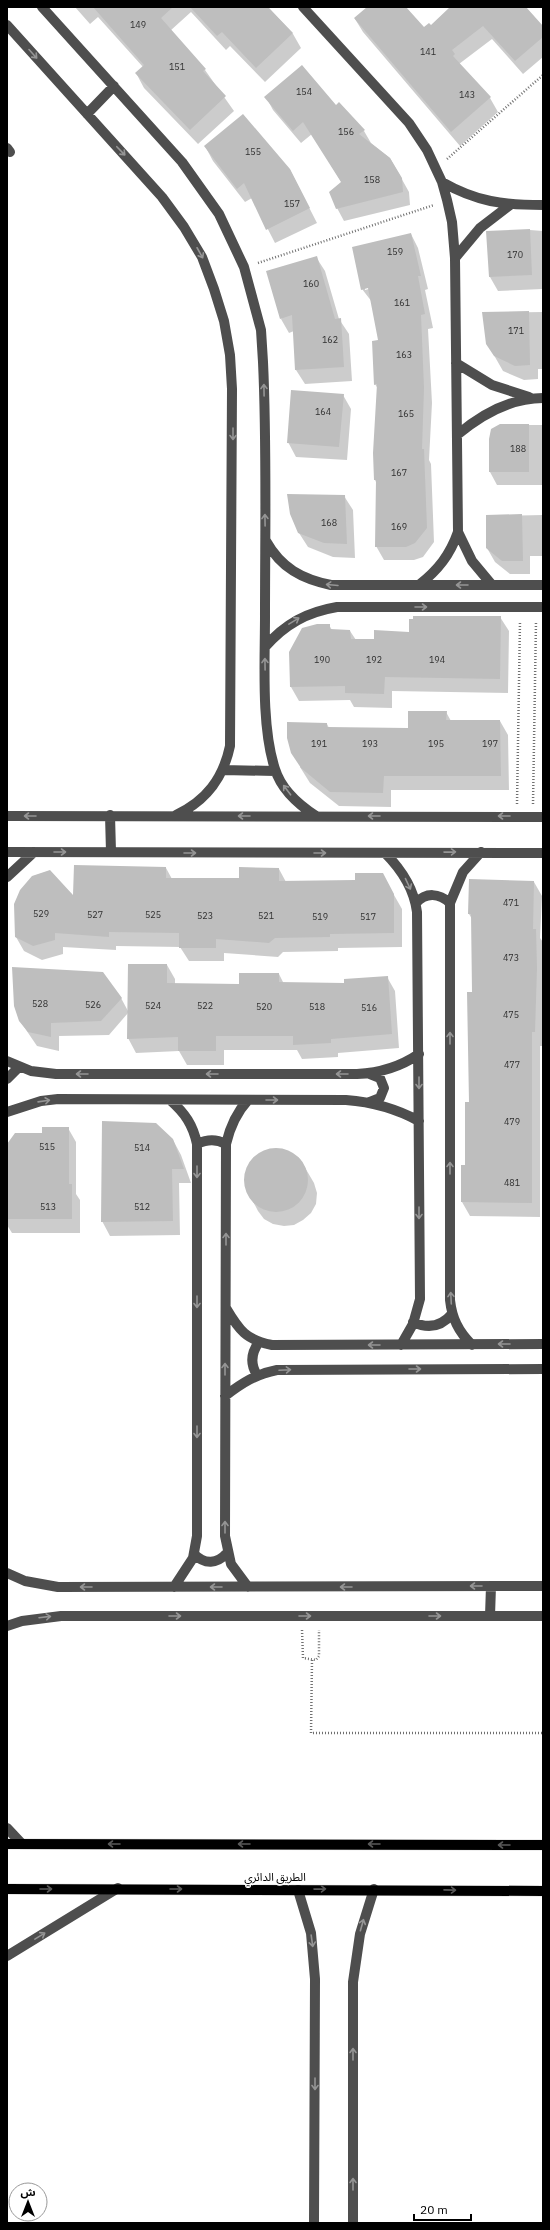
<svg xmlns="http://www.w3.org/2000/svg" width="550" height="2230" viewBox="0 0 550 2230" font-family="'IBM Plex Sans','Noto Sans Arabic',sans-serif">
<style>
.shadow{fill:#0003;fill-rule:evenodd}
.building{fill:#bebebe}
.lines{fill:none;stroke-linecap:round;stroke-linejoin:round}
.major-casing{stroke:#dbdbdb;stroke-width:11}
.path{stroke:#707070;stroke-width:2.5;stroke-dasharray:1 2;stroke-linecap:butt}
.minor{stroke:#4e4e4e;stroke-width:10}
.major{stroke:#000;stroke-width:10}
.oneway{stroke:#959595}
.oneway2{stroke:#595959}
.labels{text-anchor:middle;stroke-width:3.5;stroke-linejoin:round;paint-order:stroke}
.number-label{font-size:9px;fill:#303030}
.street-label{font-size:11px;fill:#000;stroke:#fff}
</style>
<rect width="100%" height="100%" fill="#fff"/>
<path class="shadow" d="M75 7H268L293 34 301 48 265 82 230 46 226 50 191 12 170 31 205 70 234 111 198 144 144 88 136 73 143 67 98 17 90 24Z
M368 7H404L423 28 431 27 451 7H525L543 28V57L523 74 492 39 459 64 490 98 498 112 460 146 363 32 355 19Z
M266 97 336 107 364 131 371 143 390 158 409 192 410 205 344 221 337 208 342 183 312 134 301 143 273 110Z
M205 146 290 170 317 223 275 243 252 198 245 202 213 161Z
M530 230 543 231V289L498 291 490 277 488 232Z
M411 234 418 248 428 289 425 290 433 328 428 329 432 403 429 460 431 464 434 542 423 557 414 560H384L376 546 377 484 375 480 378 389 375 384 379 341 372 302 362 289ZM365 288H373L365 290Z
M316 257 325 271 339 319 349 334 352 381 305 384 296 370 294 331 289 333 281 319Z
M543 312V369H538V379L524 380 503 371 487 343 483 313Z
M343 395 351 409 347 460 296 457 288 442Z
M501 425H543V485H497L490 472Z
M344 496 353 510 355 558 333 557 308 547 299 533Z
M543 515V556H530V574H510L495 562 487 548V516Z
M500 617 509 631 508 693 392 691V708L354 707 350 700 299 701 291 687 290 652 329 625 332 630 350 631 356 640H375Z
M446 712 451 721H500L508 735 509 790H391V807L339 806 310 783 300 767 327 724 329 728 409 729Z
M166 868 172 879H240L279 869 286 882 356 881 382 874 402 909V947L338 948V951L283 952 278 957 224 953V961H189L180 947 116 946V950L63 947V954L42 960 24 951 16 937 74 897Z
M534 882 542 896 540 938 543 942 542 1046H540V1217L470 1216 462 1202 470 1103 473 993 472 919 469 914Z
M167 965 175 979V984L240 985 279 974 284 984H346L387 977 395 991 399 1048 338 1053V1057L302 1059 297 1050H224V1065H187L179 1051 136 1053 128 1038V1013L109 1035 59 1036V1051L37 1046 20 1021 121 998 128 1011Z
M68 1128 76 1142V1194L80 1200V1233H12L7 1225V1146L43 1134Z
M173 1140 181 1155 191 1183H179L180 1235 110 1236 102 1221Z
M272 1149H283L300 1159 314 1183 317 1193 316 1204 311 1213 303 1220 294 1225 284 1226 273 1224 264 1219 258 1211 245 1186V1176L248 1166 254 1158Z"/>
<path class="building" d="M93 7H173L161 18 206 69 203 71 226 96 190 130 135 73 144 65Z
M190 7H268L293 33 256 68 222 32 217 36Z
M367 7H406L424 27 429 23 431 25 450 7H526L543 26V37L515 61 483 26 452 50 455 54 453 56 491 97 451 132 354 18Z
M302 65 336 105 339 102 365 130 359 134 390 158 402 178 403 192 336 209 329 192 341 182 303 122 293 131 264 97Z
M243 114 290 169 310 208 266 230 244 183 237 189 204 146Z
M530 229 532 275 489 277 486 231Z
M411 233 421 276H418L425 314 421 315 424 388 422 449H424L427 528 415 543 406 547H375L376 480H374L373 453 377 384 374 385 372 341 378 340 368 288 361 290 352 247Z
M317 256 335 319 341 318 344 367 295 370 292 315 280 319 266 271Z
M529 311 530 365 515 366 494 356 486 344 482 312Z
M291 390 344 394 339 447 287 443Z
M500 424H529V472H489V439L491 429Z
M287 494 345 495 347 544 324 543 298 533 290 514Z
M522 514 523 561H502L486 548V515Z
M413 616H501L500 679 385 677 384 694 345 693V686L290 687 289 652 302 628 317 624H330V629L350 630 351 639H374V630L409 632V619H413Z
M408 711H447L446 720H500L501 776H384L383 793 330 792 301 768 291 753 287 738V722L327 723V727L408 728Z
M74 865 166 867V878H239V867L279 868V881L355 880V873H383L394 894V933L330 934V937L275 938 269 943 216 939V948H179V933L109 932V937L55 933V940L33 946 15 937 14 904 20 890 32 876 50 870 73 895Z
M469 879 534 881 533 929H536L537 968 535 1032H532V1203L461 1202V1165H465V1102H469L467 992H472L471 914H468Z
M128 964H167V983L239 984V973H279V982L344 983V979L388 976 392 1034 331 1039V1043L293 1045V1036H216V1051H178V1037L127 1039Z
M12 967 103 972 122 998 101 1021 51 1023V1037L28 1032 19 1021 14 1006Z
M102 1121 156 1123 173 1139 184 1169H172L173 1221 101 1222Z
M42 1127H69V1184H72V1219H7V1144L15 1133H42Z
M244 1180a32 32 0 1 1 64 0a32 32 0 1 1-64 0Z"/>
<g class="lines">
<defs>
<path id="major" d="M7 1844 543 1845
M7 1889 543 1891"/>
</defs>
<use href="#major" class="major-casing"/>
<path class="path" d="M447 159 543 75
M258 263 434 205
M517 804 520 621
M533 804 536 621
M302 1630 303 1658 316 1660 319 1656V1630
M312 1660 311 1733H543"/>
<path class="minor" d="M42 7 182 162 219 214 244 267 261 330 263 362C267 446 265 531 265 616 265 661 261 727 275 769 281 789 299 805 316 816
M303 7 409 123 427 150 442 182 447 200 452 222 455 258 458 532C450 555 438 570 419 585
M7 25 162 197 184 227 202 257 214 289 224 321 230 355 232 389 230 746C223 779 206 801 176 815
M87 114 114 86
M7 148 10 152
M442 182C477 202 503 205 543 205
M455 258 480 228 510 205
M456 363 492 385 529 397
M457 435C482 414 510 398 543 398
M458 532 472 561 492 585
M266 541C281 568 302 579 331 585H543
M265 647C285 624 307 612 337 607H543
M223 770 275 771
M110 815 111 852
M7 816 543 817
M7 852 543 853
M385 853C402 870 414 888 417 912L420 1299 413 1324 401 1345
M7 877 34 852
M416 903C426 892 439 893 450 903
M7 1061 31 1071 56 1074H357C380 1073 400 1067 419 1054
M7 1079 19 1067
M170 1100C185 1113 193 1125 197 1144V1536L193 1558 174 1587
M248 1100C236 1113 230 1127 226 1144L225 1536 231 1564 248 1587
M370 1102 380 1098 384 1088 380 1078 370 1074
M7 1112 41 1101 58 1099 346 1100C373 1102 395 1108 419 1121
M197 1144C208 1139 216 1139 226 1144
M226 1308C239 1330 246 1340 272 1345L543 1344
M413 1322C428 1329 441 1327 452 1314
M472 1345C458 1331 452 1318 450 1300V903L463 872 481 852
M257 1375C250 1364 251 1353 259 1342
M225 1396C242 1383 256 1374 277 1370L543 1369
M194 1554C205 1565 217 1564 227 1553
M7 1573 25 1581 58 1587 543 1586
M490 1616 491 1586
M7 1626 22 1621 61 1616H543
M7 1828 22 1844
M298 1890 311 1933 315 1979 314 2223
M7 1956 118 1888
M353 2223V1982L360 1934 374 1889"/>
<use href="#major" class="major"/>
</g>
<defs><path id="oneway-shaft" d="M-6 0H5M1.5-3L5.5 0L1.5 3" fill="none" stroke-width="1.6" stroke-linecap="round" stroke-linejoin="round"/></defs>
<g class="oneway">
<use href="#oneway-shaft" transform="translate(33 54) rotate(48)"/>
<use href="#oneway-shaft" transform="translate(121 151) rotate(46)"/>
<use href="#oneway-shaft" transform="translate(200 253) rotate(61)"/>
<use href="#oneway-shaft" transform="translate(264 390) rotate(-91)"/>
<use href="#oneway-shaft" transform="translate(233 434) rotate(90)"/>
<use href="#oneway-shaft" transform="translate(265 520) rotate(-91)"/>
<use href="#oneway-shaft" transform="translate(332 585) rotate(-175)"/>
<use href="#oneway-shaft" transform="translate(462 585) rotate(180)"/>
<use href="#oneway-shaft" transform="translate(421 607)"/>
<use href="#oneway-shaft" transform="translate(294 621) rotate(-31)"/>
<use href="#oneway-shaft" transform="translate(265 664) rotate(-91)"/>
<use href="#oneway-shaft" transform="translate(287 790) rotate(-127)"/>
<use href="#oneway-shaft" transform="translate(30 816) rotate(180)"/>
<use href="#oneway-shaft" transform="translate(244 816) rotate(-180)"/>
<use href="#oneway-shaft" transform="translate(374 816) rotate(-180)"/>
<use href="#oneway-shaft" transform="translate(504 816) rotate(-180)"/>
<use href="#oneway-shaft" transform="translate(60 852)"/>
<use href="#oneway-shaft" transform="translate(450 852) rotate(-1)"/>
<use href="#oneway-shaft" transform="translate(190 853)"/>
<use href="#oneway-shaft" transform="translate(320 853)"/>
<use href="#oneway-shaft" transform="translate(408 884) rotate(65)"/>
<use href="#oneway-shaft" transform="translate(450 1038) rotate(-90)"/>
<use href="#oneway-shaft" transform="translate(82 1074) rotate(-180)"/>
<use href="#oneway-shaft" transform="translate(212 1074) rotate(-180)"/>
<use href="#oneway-shaft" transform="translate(342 1074) rotate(-180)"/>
<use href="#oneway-shaft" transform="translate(419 1083) rotate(90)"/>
<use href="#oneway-shaft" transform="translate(272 1100)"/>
<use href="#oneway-shaft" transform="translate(44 1101) rotate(-8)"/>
<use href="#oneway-shaft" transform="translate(450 1168) rotate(-90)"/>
<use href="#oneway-shaft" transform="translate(197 1172) rotate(90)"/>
<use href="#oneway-shaft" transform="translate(419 1213) rotate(90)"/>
<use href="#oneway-shaft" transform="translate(226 1239) rotate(-90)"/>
<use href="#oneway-shaft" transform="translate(451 1298) rotate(-93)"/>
<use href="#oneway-shaft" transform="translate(197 1302) rotate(90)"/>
<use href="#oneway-shaft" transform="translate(504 1344) rotate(180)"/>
<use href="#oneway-shaft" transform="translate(374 1345) rotate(180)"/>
<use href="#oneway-shaft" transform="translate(225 1369) rotate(-90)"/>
<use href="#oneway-shaft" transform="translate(415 1369)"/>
<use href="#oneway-shaft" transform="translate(285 1370) rotate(-3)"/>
<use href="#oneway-shaft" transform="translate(197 1432) rotate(90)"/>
<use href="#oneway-shaft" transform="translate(225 1527) rotate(-90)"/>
<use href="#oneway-shaft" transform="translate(476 1586) rotate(180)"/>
<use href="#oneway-shaft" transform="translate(86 1587) rotate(-180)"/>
<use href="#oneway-shaft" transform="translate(216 1587) rotate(180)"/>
<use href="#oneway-shaft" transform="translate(346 1587) rotate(180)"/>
<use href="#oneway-shaft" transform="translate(175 1616)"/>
<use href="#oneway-shaft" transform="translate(305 1616)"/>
<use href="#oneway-shaft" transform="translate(435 1616)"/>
<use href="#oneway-shaft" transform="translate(45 1617) rotate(-7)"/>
<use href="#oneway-shaft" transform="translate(362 1925) rotate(-74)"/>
<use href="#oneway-shaft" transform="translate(40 1936) rotate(-31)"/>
<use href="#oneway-shaft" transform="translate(312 1941) rotate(82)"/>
<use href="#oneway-shaft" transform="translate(353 2054) rotate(-90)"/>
<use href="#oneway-shaft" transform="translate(315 2084) rotate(90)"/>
<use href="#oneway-shaft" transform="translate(353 2184) rotate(-90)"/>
</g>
<g class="oneway2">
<use href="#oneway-shaft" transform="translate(114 1844) rotate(-180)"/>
<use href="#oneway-shaft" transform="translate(244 1844) rotate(-180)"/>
<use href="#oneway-shaft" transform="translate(374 1844) rotate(-180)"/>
<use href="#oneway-shaft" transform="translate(504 1845) rotate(-180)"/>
<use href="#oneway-shaft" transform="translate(46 1889)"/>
<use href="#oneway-shaft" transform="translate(176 1889)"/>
<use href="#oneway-shaft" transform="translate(320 1889) rotate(-1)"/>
<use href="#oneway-shaft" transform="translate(450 1890) rotate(1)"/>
</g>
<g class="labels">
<g class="number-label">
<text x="138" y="28">149</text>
<text x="428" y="55">141</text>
<text x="177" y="70">151</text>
<text x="304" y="95">154</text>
<text x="467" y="98">143</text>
<text x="346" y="135">156</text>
<text x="253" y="155">155</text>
<text x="372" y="183">158</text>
<text x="292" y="207">157</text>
<text x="395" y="255">159</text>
<text x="515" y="258">170</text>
<text x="311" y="287">160</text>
<text x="402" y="306">161</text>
<text x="516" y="334">171</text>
<text x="330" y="343">162</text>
<text x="404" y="358">163</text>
<text x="323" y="415">164</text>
<text x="406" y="417">165</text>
<text x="518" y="452">188</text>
<text x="399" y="476">167</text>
<text x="329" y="526">168</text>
<text x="399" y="530">169</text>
<text x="322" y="663">190</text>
<text x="374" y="663">192</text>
<text x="437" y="663">194</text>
<text x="319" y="747">191</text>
<text x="370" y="747">193</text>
<text x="436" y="747">195</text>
<text x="490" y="747">197</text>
<text x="511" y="906">471</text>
<text x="41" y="917">529</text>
<text x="95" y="918">527</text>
<text x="153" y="918">525</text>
<text x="205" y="919">523</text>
<text x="266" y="919">521</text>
<text x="320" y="920">519</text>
<text x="368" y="920">517</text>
<text x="511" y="961">473</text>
<text x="40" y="1007">528</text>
<text x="93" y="1008">526</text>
<text x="153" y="1009">524</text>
<text x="205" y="1009">522</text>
<text x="264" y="1010">520</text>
<text x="317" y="1010">518</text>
<text x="369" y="1011">516</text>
<text x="511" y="1018">475</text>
<text x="512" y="1068">477</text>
<text x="512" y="1125">479</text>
<text x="47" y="1150">515</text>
<text x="142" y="1151">514</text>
<text x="512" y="1186">481</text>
<text x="48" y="1210">513</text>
<text x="142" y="1210">512</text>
</g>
<g class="street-label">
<text x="275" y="1881">الطريق الدائري</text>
</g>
</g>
<rect width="550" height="2230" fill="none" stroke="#000000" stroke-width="16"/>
<g transform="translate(28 2202)"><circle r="19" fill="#ffffff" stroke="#999999"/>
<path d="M0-3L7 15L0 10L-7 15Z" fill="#000000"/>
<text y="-6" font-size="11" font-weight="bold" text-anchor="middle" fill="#000000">ش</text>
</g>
<path d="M414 2214v6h57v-6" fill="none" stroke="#000000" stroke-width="2"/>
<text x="420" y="2214" font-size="12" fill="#000000" stroke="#ffffff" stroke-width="3" paint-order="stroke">20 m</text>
</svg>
